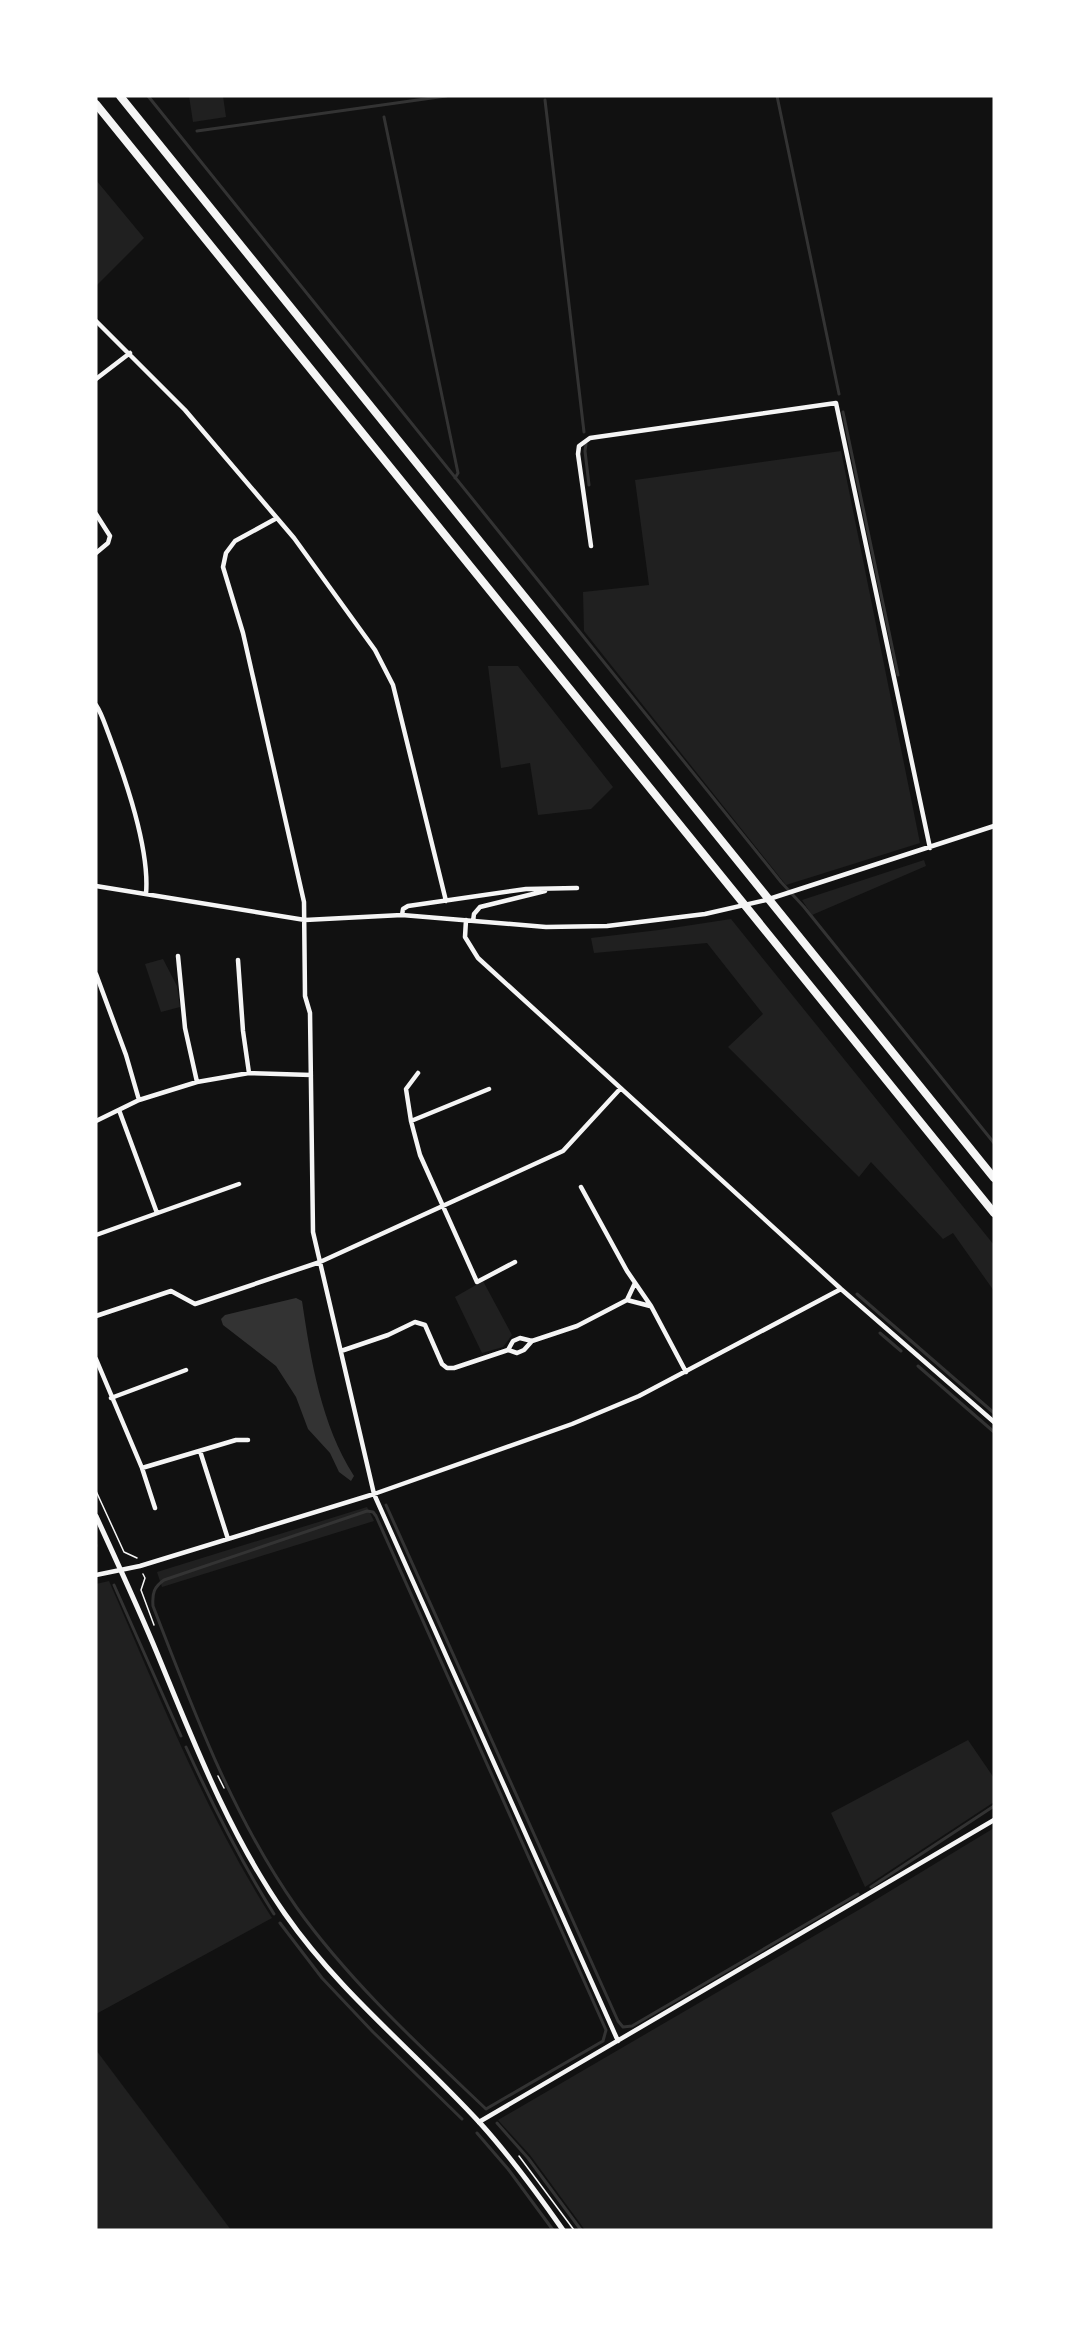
<svg xmlns="http://www.w3.org/2000/svg" width="1090" height="2326" viewBox="0 0 1090 2326" font-family="'DejaVu Sans',sans-serif">
<style>
.green{fill:#202020}
.water{fill:#333}
.lines{fill:none;stroke-linecap:round;stroke-linejoin:round}
.stream{stroke:#333;stroke-width:3}
.path{stroke:#f5f5f5;stroke-width:1.5}
.minor{stroke:#f5f5f5;stroke-width:4.5}
.tertiary{stroke:#f5f5f5;stroke-width:5}
.motorway{stroke:#f5f5f5;stroke-width:8}
</style>
<rect width="100%" height="100%" fill="#111"/>
<path class="green" d="M189 96H223L226 117 193 122Z
M96 180 144 238 96 286Z
M841 451 920 843 786 885 584 631 583 592 649 585 635 480Z
M488 666H518L613 787 591 809 538 815 530 763 501 768Z
M924 860 926 866 812 915 802 900Z
M731 919 994 1245V1291L953 1233 943 1239 871 1162 859 1177 728 1047 763 1014 707 943 594 953 591 938 659 930Z
M163 959 177 986 180 1007 161 1012 145 964Z
M483 1281 512 1335 503 1347 482 1353 455 1297Z
M367 1507 374 1521 162 1587 157 1572Z
M109 1581C159 1695 205 1813 272 1918L96 2014V1584Z
M968 1740 994 1778V1802L865 1887 831 1813Z
M994 1828V2230H585L530 2155 498 2120 867 1905Z
M96 2050 231 2230H96Z"/>
<path class="water" d="M296 1298 302 1301C311 1361 321 1424 354 1476L351 1481 339 1472 330 1453 308 1429 296 1397 276 1366 223 1325 221 1319 225 1315Z"/>
<g class="lines">
<path class="stream" d="M148 96 781 882 804 907 994 1143
M777 96 839 394
M545 100 584 432
M384 117 458 473 455 478
M197 131 446 96
M843 412 898 675
M586 444 585 451 589 485
M857 1294 994 1413
M880 1333 901 1351
M918 1366 994 1432
M386 1505 618 2021 623 2027 632 2026 858 1894
M367 1511 373 1512 376 1516 606 2030 603 2041 486 2109C420 2046 351 1983 297 1908 232 1816 193 1709 153 1606 152 1593 154 1587 164 1580Z
M96 1545V1546
M114 1585 181 1736
M186 1747C212 1804 240 1860 274 1914
M871 1887 994 1806
M280 1923 322 1978 373 2032 462 2119
M497 2123 528 2158 581 2230
M477 2133 508 2169 553 2230"/>
<path class="path" d="M96 1491 124 1552 137 1558
M143 1574 145 1578 141 1590 154 1625
M218 1776 224 1788
M519 2156 574 2230"/>
<path class="minor" d="M96 321 185 410 294 538 375 650 393 685 446 901
M96 379 130 353
M96 514 110 536 108 543 96 553
M277 518 235 541 226 553 223 567 243 633 304 902 305 996 310 1013 313 1232 374 1494 618 2041
M591 546 578 454 579 446 590 438 836 403 930 848
M96 705C102 714 105 725 109 735 125 778 150 849 146 894
M96 886 305 920 402 915 546 927 607 926 705 914 766 900 994 826
M402 915 403 909 408 906 526 889 577 888
M466 920 465 937 478 958 841 1289 994 1422
M473 921 474 914 480 907 545 891
M178 956 185 1028 197 1082
M238 960 243 1031 249 1073
M96 974 126 1055 139 1100
M418 1073 406 1089 411 1121 420 1155 477 1282 515 1262
M119 1110 157 1213
M96 1121 139 1100 197 1082 249 1073 311 1075
M411 1121 489 1089
M581 1187 627 1271 651 1306 686 1372
M96 1235 239 1184
M627 1300 650 1306
M96 1316 171 1291 195 1304 320 1262 563 1151 620 1089
M508 1350 513 1341 520 1338 532 1341 577 1326 627 1300 635 1283
M341 1351 388 1335 415 1322 425 1325 442 1364 447 1368H454L508 1350 517 1353 524 1350 532 1341
M96 1359 142 1468 155 1508
M111 1398 186 1370
M200 1451 228 1539
M142 1468 236 1440H248
M96 1575 140 1566 374 1494 572 1424 639 1396 841 1289
M479 2122 994 1820"/>
<path class="tertiary" d="M96 1516C117 1562 138 1607 157 1653 194 1743 229 1834 285 1914 340 1993 415 2052 480 2123 510 2156 537 2193 563 2230"/>
<path class="motorway" d="M120 96 994 1178
M96 104 994 1213"/>
</g>
<rect width="1090" height="2326" fill="none" stroke="#ffffff" stroke-width="195"/>
</svg>
